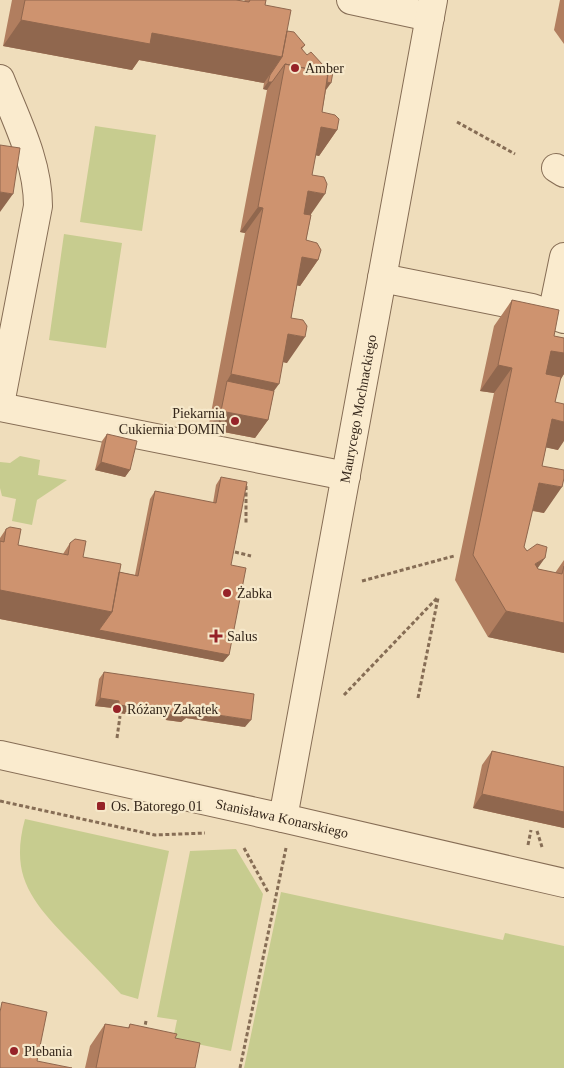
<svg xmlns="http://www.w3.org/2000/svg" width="564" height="1068" viewBox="0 0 564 1068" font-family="Georgia,serif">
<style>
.green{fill:#c7cc8f}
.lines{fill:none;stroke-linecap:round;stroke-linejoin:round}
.minor-casing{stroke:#866d55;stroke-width:30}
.path{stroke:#866d55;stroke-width:3;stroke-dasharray:4 2.5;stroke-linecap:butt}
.minor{stroke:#faebce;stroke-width:28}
.wall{fill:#b17e5f}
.shaded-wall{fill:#90674e}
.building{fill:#ce936f;stroke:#90674e}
.poi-dot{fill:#962328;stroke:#f6e8ca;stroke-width:2}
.labels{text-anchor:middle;stroke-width:4.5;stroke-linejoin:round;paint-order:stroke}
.poi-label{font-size:14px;fill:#34261a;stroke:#f6e8ca;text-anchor:start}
.street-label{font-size:14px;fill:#34261a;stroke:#f6e8ca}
</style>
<rect width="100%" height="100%" fill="#efddbb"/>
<path class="green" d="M95 126 156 135 142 231 80 222Z
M64 234 122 243 106 348 49 340Z
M20 456 40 460 38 475 67 480 37 500 32 525 12 521 16 499 2 496 0 488V462L10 463Z
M25 819 169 851 138 999 121 994C104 976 87 958 70 941 33 902 9 877 25 819Z
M236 849 263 894 231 1051 173 1039 177 1020 157 1017 190 851Z
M281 892 503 940 505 933 564 946V1068H244Z"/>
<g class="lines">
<defs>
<g id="minor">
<path d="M351 0 430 17"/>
<path d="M0 79C16 120 38 161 38 206L0 404"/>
<path d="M556 168 564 173"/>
<path d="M382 278 532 308 564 319"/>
<path d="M552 315 564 257"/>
<path d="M0 407 346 476"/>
<path id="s1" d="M0 755 283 818 564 883"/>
<path id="s2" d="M283 818 433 0"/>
</g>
</defs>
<use href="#minor" class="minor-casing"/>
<path class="path" d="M457 122 515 154
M246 486V523
M235 552 251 556
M362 581 454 556
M344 695 438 597
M418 698 438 598
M117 738 120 716
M0 801 155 835 205 833
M537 831 542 847
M528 845 531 830
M244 848 268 892
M144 1031 146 1021
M240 1068 286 848"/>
<use href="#minor" class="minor"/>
</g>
<path class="wall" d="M12 0H236L244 1 245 0H266L265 5 287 31 305 45 302 49 326 90 322 112 337 130 319 156 315 155 312 175 311 215 306 240 318 260 300 286 297 285 291 318 287 363 283 362 274 391 268 420 255 438 208 429 245 233 240 232 267 90 263 89 264 83 139 60 132 70 3 46Z
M560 0H564V44L554 30Z
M512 300 554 336 564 338V374L560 380 555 402 558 450 546 447 542 466 544 513 532 511 524 547 538 569 555 573 564 560V653L488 637 455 580 494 393 480 391 494 326Z
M107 434 130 470 125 477 95 470 102 441Z
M221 477 231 565 229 655 223 662 0 619V538L6 529 18 545 63 554 70 543 83 557 119 572 135 575 150 499 155 491 213 503 216 485Z
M104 672 245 727 186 718 181 722 166 720 164 716 135 712 131 715 114 712 113 708 95 706 99 679Z
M492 751 564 767V828L473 808 482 765Z
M105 1024 128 1028 130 1024 175 1038 195 1068H85L90 1046Z"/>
<path class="shaded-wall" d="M21 20 152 33 282 57 264 83 139 60 132 70 3 46Z
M317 80 331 83 326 90 312 88Z
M268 82H272L267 90 263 89Z
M321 127 337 130 319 156 303 152Z
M308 191 325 194 307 220 290 217Z
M0 192 13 194 0 212Z
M258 207 263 208 245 233 240 232Z
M302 257 318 260 300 286 284 283Z
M288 334 305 337 287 363 270 359Z
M551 351 564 353V374L559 382 533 376Z
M498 365 512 368 494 393 480 391Z
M231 374 279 384 261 409 227 381Z
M221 411 268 420 255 438 208 429Z
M552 419 564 422V441L558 450 534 445Z
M101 462 130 470 125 477 95 470Z
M539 483 562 487 544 513 521 508Z
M545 558 527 583 535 564Z
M0 590 112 612 94 637 0 619Z
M506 611 564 623V653L488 637Z
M99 630 229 655 223 662 94 637Z
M100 698 119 701 113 708 95 706Z
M119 705H140L169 708 164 716 135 712 131 715 114 712Z
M191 711 251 720 245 727 186 718 181 722 166 720 171 713Z
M482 794 564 812V828L473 808Z"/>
<path class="building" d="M25 0H236L249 2 250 0H266L265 5 291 10 282 57 152 33 150 44 21 20Z
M287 31 294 32 305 45 301 48 307 55 311 52 323 65 325 70 333 72 331 83 327 82 328 73 285 64 272 82H268L270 75 282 57Z
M285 64 328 73 322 112 335 115 339 119 337 130 321 127 312 175 324 177 327 184 325 194 308 191 304 214 311 215 306 240 317 243 321 250 318 260 302 257 291 318 303 320 307 326 305 337 288 334 279 384 231 374 263 208 258 207Z
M0 145 20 148 13 194 0 192Z
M512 300 559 310 554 336 564 338V353L551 351 546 374 561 377 555 402 564 404V422L552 419 542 466 564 470V478L562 487 539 483 524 547 527 551 537 544 547 547 545 558 535 564 538 569 562 574 564 566V623L506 611 473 555 512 368 498 365Z
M227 381 274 391 268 420 221 411Z
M107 434 137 441 130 470 101 462Z
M221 477 247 482 231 565 246 568 229 655 99 630 112 612 119 572 138 576 155 491 216 503Z
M10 527 21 529 18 545 68 555 70 543 75 539 86 541 83 557 121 564 112 612 0 590V541L4 542 6 529Z
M104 672 254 694 251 720 191 711 186 715 171 713 169 708 140 705 137 707 119 705V701L100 698Z
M492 751 564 767V812L482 794Z
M2 1002 47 1012 37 1061 72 1068H0V1012Z
M105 1024 129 1028 130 1024 177 1034 175 1038 200 1043 195 1068H96Z"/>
<g class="poi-dot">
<circle cx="295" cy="68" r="5"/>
<circle cx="235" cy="421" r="5"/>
<circle cx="227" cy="593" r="5"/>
<path d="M213.5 628.5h5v5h5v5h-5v5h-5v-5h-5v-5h5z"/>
<circle cx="117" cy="709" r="5"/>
<rect x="96" y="801" width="10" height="10" rx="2.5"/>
<circle cx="14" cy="1051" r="5"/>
</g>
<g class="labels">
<g class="poi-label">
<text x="305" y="73">Amber</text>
<text x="225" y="418" text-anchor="end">Piekarnia<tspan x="225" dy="16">Cukiernia DOMIN</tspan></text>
<text x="237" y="598">Żabka</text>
<text x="227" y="641">Salus</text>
<text x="127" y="714">Różany Zakątek</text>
<text x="111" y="811">Os. Batorego 01</text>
<text x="24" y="1056">Plebania</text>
</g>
<g class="street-label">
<text dy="5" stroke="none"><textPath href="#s2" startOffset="416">Maurycego Mochnackiego</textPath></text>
<text dy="5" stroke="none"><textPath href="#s1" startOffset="289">Stanisława Konarskiego</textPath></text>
</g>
</g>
</svg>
